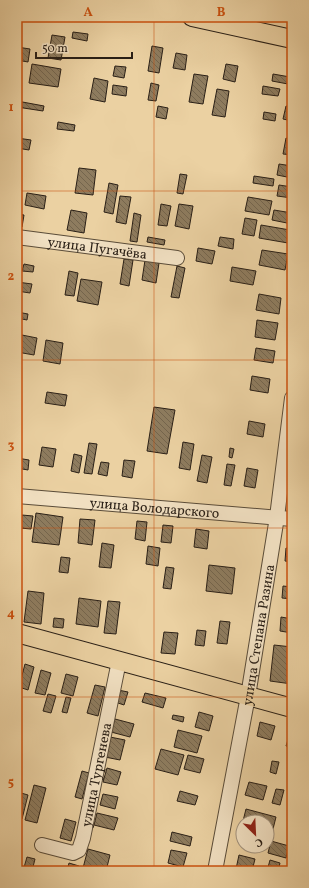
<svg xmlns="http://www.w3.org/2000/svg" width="309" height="888" viewBox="0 0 309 888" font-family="Vollkorn,serif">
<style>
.building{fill:url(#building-back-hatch);stroke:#291f16}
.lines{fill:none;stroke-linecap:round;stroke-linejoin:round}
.minor-casing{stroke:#5a4c39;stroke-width:16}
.major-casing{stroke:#291f16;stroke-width:20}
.minor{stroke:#f2e1c3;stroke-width:14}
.major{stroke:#ebd1a2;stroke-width:18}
.grid{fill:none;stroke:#cb500e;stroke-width:1;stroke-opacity:0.55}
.labels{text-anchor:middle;stroke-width:4;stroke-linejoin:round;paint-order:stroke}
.street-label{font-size:14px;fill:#291f16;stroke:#f2e1c3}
.neatline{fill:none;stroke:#cb500e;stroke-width:1.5}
.grid-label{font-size:13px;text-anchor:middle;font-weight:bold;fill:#cb500e}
</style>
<defs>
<pattern id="building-back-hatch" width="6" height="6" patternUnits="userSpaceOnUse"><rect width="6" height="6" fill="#8e7c5f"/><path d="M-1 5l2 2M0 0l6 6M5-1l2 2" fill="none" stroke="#74654d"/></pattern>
</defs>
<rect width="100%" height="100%" fill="#ebd1a2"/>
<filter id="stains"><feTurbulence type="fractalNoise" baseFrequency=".005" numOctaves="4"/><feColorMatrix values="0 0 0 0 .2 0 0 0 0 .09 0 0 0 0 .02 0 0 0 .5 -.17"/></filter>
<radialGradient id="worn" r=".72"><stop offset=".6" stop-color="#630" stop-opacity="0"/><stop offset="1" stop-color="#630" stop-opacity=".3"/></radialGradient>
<path class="building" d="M73 32 88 34 87 41 72 38Z
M52 35 65 37 61 60 48 58Z
M152 46 163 48 159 73 148 71Z
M17 47 30 49 28 62 17 60Z
M176 53 187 55 185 70 173 68Z
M32 64 61 69 58 87 29 83Z
M226 64 238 66 235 82 223 79Z
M115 66 126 67 124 78 113 76Z
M194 74 208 76 203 104 189 102Z
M273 74 290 77 288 84 272 81Z
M94 78 108 81 105 102 90 99Z
M17 79 21 80 19 86H17Z
M151 83 159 85 156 101 148 100Z
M113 85 127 87 126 96 112 94Z
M263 86 280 89 278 96 262 94Z
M217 89 229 91 225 117 212 115Z
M17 101 44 106 43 111 17 107Z
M158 106 168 108 166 119 156 117Z
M286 106 292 107V121L283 119Z
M264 112 276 114 275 121 263 119Z
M58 122 75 125 74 131 57 129Z
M17 138 31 140 29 150 17 148Z
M286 138 292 140V155L283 154Z
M17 156H21L18 170H17Z
M279 164 292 166V178L277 175Z
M79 168 96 170 93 195 75 193Z
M180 174 187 175 183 194 177 193Z
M254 176 274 179 273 186 253 183Z
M109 183 118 185 113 214 104 212Z
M279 185 292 187V198L277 196Z
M27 193 46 196 44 209 25 205Z
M120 196 131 197 126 224 116 222Z
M248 197 272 201 269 215 245 211Z
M161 204 171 206 167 226 158 225Z
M179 204 193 206 189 229 175 226Z
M71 210 87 213 84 233 67 230Z
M274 210 292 213V224L272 220Z
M134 213 141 215 137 242 130 241Z
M17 214 24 215 22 227 17 226Z
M245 218 257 220 254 236 242 234Z
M261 225 290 230 288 243 259 238Z
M148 237 165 240 164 245 147 242Z
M220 237 234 239 233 249 218 246Z
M198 248 215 251 212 264 196 261Z
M262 250 288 254 285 270 259 265Z
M124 259 133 260 129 286 120 284Z
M145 260 159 263 156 283 142 280Z
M24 264 34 266 33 272 22 271Z
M177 266 185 268 179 298 171 297Z
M232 267 256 271 253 285 230 281Z
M69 271 78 273 74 296 65 295Z
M81 279 102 282 98 305 77 301Z
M17 282 32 284 30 293 17 291Z
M259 294 281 298 279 314 256 310Z
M17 312 28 314 27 320 17 318Z
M257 320 278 323 275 340 255 337Z
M17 334 37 338 34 355 17 352Z
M46 340 63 343 60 364 43 361Z
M256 348 275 351 273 363 254 360Z
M17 361 20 362 17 382Z
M252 376 270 379 268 393 250 390Z
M47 392 67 395 65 406 45 403Z
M154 407 175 410 167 454 147 451Z
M249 421 265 424 263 437 247 434Z
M183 442 194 444 190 470 179 468Z
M89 443 97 444 92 474 84 473Z
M42 447 56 449 53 467 39 465Z
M230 448 234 449 232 458 229 457Z
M74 454 82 456 79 473 71 471Z
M202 455 212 457 207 483 197 481Z
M17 458 29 460 28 470 17 468Z
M124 460 135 461 132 478 122 476Z
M101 462 109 463 107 476 98 474Z
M227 464 235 465 231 486 224 485Z
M247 468 258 470 255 488 244 486Z
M36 513 63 517 59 545 32 542Z
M22 515 33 516 31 529 20 528Z
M80 519 95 520 92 545 78 543Z
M137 521 147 522 145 541 135 539Z
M163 525 173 526 171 543 161 542Z
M196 529 209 531 207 549 194 547Z
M102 543 114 545 111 568 99 567Z
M148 546 160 548 158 566 146 564Z
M286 548 292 549V562L285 561Z
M61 557 70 558 68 573 59 572Z
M209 565 235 568 232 594 206 591Z
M166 567 174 568 171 589 163 588Z
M283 586 292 587V599L282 598Z
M28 591 44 593 41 624 24 622Z
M79 598 101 601 98 627 76 624Z
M108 601 120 602 116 634 104 633Z
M281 617 292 619V633L280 631Z
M54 618 64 619 63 628 53 627Z
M220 621 230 622 227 644 217 643Z
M197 630 206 631 204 646 195 645Z
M164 632 178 633 175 654 161 653Z
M274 645 292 647 290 666H292V684L270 681Z
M25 664 34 667 28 690 19 687Z
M41 670 51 673 45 695 35 693Z
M66 674 78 677 73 696 61 693Z
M95 685 105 687 98 716 87 713Z
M118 690 128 692 124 705 115 702Z
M145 693 166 698 163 708 142 702Z
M48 694 56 696 51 713 43 711Z
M66 697 71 698 67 713 62 712Z
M199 712 213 716 209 731 195 727Z
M173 715 184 717 183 722 172 719Z
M115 719 134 724 130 737 111 732Z
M260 722 275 726 271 740 257 736Z
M178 730 202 736 197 753 174 747Z
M290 733H292V755L290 754 292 747 286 746Z
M110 737 125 740 120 760 105 757Z
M161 749 184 755 178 775 155 769Z
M188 755 204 759 200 773 184 769Z
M272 761 279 762 276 774 270 772Z
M107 768 121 772 117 785 103 782Z
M82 771 89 773 82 799 75 797Z
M249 782 267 786 263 800 245 795Z
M34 785 46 788 37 823 25 820Z
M276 789 284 790 280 805 272 803Z
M180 791 198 796 195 805 177 801Z
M21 793 28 795 22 819 17 817V808Z
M103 794 118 797 115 809 100 805Z
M246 809 276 817 273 829 267 827V822L243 821Z
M97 813 118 818 114 830 94 825Z
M65 819 76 822 71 841 60 838Z
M242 827H243V843L238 842Z
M172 832 192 837 190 846 170 841Z
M271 841 289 846 286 858 268 853Z
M88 849 110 855 106 871H93L83 868Z
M171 850 187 853 183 867 168 863Z
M239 855 255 859 252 871H243L236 869Z
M27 857 35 859 32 871H23Z
M270 860 280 863 278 871H267Z
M69 863 79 866 77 871H67Z"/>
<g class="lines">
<defs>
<g id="minor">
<path id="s1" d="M17 237 177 258"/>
<path id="s2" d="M17 496 292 519"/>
<path id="s3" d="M42 845 73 853 79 850 83 838 119 661"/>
<path id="s4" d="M215 871 248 696 277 517 292 398"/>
</g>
<path id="major" d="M192 17 292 39
M17 633 292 708"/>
</defs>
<use href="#minor" class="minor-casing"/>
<use href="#major" class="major-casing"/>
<use href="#minor" class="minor"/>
<use href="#major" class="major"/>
</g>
<path class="grid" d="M154 17V871M17 191H292M17 360H292M17 528H292M17 697H292"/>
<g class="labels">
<g class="street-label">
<text dy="5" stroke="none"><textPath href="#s1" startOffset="81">улица Пугачёва</textPath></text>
<text dy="5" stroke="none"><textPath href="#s2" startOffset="138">улица Володарского</textPath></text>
<text dy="5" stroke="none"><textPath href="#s4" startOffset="240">улица Степана Разина</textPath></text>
<text dy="5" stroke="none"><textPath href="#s3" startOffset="116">улица Тургенева</textPath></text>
</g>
</g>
<rect width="309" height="888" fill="none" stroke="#ebd1a2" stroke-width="44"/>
<g transform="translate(255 834) rotate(156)"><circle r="19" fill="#f2e1c3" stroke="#a2937e"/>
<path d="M0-3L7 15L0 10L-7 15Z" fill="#8f2418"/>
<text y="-6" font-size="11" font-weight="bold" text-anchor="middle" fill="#291f16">С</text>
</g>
<path d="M36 52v6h96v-6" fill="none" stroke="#291f16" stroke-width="2"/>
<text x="42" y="52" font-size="12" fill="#291f16" stroke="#f2e1c3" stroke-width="3" paint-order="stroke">50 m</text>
<rect x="22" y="22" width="265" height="844" class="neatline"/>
<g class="grid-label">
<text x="88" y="16">A</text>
<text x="221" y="16">B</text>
<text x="11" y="111">1</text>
<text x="11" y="280">2</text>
<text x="11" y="449">3</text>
<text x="11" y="617">4</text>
<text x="11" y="786">5</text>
</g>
<rect width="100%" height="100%" filter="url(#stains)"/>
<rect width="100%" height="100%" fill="url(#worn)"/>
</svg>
